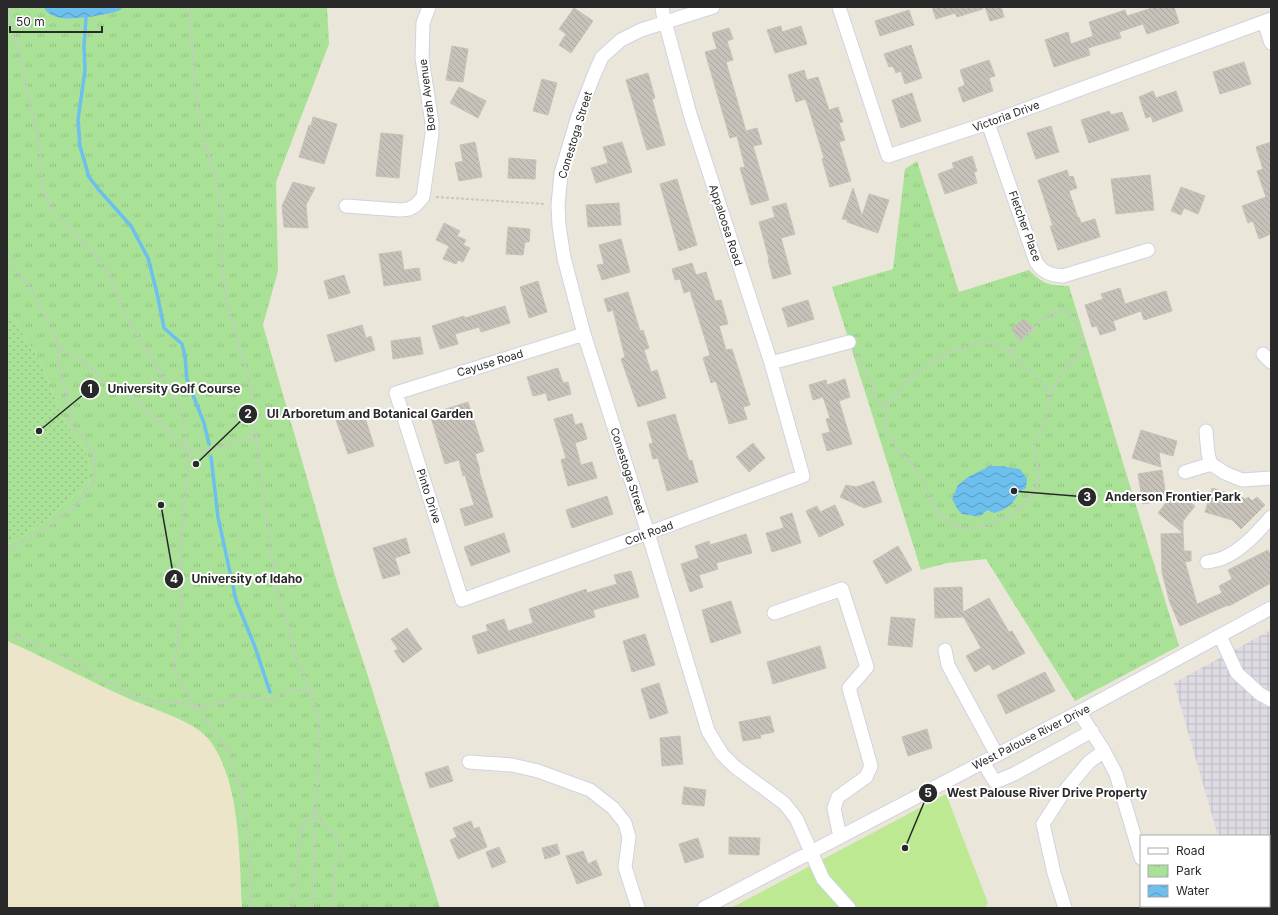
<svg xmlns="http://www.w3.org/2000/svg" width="1278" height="915" viewBox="0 0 1278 915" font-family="Inter,sans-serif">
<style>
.industrial{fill:url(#industrial-grid)}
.education{fill:#ede5ca}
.grass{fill:url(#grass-dots)}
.park{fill:url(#park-tufts)}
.pitch{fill:#bce992}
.water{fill:url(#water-waves)}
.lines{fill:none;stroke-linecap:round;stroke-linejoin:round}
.stream{stroke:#6dbfed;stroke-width:3.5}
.building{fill:url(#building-back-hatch);stroke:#c6c2b4}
.minor-casing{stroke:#d0d2e2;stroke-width:15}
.path{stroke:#c7c7c7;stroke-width:2;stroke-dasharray:3 2;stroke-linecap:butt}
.minor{stroke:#fff;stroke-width:13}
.labels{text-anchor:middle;stroke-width:4;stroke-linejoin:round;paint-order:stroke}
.street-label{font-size:11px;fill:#292929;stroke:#fff}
.leader{fill:none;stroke:#292929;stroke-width:1.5}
.callout-dot{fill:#292929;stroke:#fff;stroke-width:1.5}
.mark-label{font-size:12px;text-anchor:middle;font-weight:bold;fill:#fff}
.callout-label{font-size:12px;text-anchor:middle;font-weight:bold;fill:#292929;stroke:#fff;stroke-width:4;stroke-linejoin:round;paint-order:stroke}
</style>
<defs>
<pattern id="industrial-grid" width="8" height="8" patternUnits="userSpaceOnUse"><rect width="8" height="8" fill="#dedbe3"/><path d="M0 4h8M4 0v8" fill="none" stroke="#bebcc3"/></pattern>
<pattern id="grass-dots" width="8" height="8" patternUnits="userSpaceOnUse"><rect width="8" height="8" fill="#a9e297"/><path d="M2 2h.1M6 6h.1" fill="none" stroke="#91c282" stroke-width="1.8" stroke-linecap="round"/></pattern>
<pattern id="park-tufts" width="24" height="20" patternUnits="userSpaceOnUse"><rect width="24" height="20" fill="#a9e297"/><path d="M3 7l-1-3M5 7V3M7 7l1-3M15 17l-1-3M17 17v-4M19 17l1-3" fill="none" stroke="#91c282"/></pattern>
<pattern id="water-waves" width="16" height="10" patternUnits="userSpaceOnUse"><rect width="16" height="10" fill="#6dbfed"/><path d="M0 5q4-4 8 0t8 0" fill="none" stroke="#5a9bc0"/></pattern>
<pattern id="building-back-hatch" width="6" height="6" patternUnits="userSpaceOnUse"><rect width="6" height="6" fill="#c6c2ba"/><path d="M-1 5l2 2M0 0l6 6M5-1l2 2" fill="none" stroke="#aaa7a0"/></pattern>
</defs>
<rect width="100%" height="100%" fill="#ebe6da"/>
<path class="industrial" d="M1271 630V908H1239L1238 906H1269V836H1218L1174 683Z"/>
<path class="education" d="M7 7H327L329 44 276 182 278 271 263 325 338 586 366 670 440 908H7Z"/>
<path class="grass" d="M7 310 39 359 66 425 77 438 88 457 90 471 88 484 43 523 7 545Z"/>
<path class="park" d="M7 7H327L329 44 276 182 278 271 263 325 338 586 366 670 440 908H242C239 858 241 782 210 741 195 720 148 708 125 697 85 679 47 658 7 641V545L43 523 88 484 90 471 88 457 77 438 66 425 39 359 7 310Z
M917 161 959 292 1029 270C1044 285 1049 285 1069 286L1179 646 1075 701 986 559 947 563 921 570 832 287 893 269 905 169Z"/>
<path class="pitch" d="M946 794 988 903 985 908H731Z"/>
<path class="water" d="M44 7H124C121 9 119 11 115 12 105 15 72 20 62 18 54 17 47 14 44 7Z
M990 466H1001L1020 469 1027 479 1026 488C1016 493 1019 494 1013 502 1008 508 1001 511 994 513L987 510 982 515 975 516 962 514 958 510 952 499 958 485 968 477Z"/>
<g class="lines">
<path class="stream" d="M86 17 84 46 85 70 78 120 80 146 89 177 99 190 131 226 148 258 157 293 164 328 182 344 185 356 187 380 204 423 209 444
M211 457 218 517 236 600 255 647 270 692"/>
</g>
<path class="building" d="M932 7H982L983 9 957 17 955 13 936 19Z
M985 7H1001L1004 17 990 21Z
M1155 7H1174L1179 23 1147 34 1143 24 1119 32 1121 38 1088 48 1090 55 1054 67 1045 40 1068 32 1071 44 1093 36 1089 22 1125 10 1127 16Z
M574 8 593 21 571 53 559 45 566 34 559 29Z
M909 10 914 25 880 36 875 21Z
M781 26 782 32 801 26 807 44 775 53 767 30Z
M729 28 733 39 727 41 733 60 726 62 746 131 757 128 762 144 753 146 769 200 751 205 740 168 745 167 737 136 730 138 705 52 717 49 712 33Z
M911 45 922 78 905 84 901 71 896 73 893 66 889 67 884 54Z
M452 46 468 49 463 82 446 80Z
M989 60 995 76 989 78 993 91 963 102 958 88 965 85 960 70Z
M1244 62 1251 84 1220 94 1213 72Z
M804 70 807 80 818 77 829 110 838 107 843 122 839 123 845 140 839 142 851 181 830 187 822 159 824 158 808 106 805 99 796 102 788 75Z
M648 73 655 98 652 99 665 145 647 150 626 80Z
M542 79 557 83 548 115 533 111Z
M459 87 486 101 478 118 450 103Z
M1153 91 1156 98 1176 91 1183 111 1153 122 1151 116 1146 118 1139 97Z
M912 93 921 121 901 128 892 100Z
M1109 111 1111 115 1122 112 1129 130 1089 143 1081 120Z
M313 117 337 124 324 164 299 157 309 125 311 126Z
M1051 126 1059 152 1036 159 1027 133Z
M381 133 403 135 399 178 376 176Z
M475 142 482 177 459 181 455 163 463 161 460 145Z
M622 142 632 172 596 183 591 168 608 163 603 147Z
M1271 142V234L1259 239 1253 221 1248 223 1242 206 1266 197 1257 171 1263 169 1256 147Z
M972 156 977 171 974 172 977 183 945 194 938 174 954 168 952 163Z
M509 158 536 160 535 179 508 178Z
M1067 170 1069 177 1073 176 1077 188 1069 191 1078 218 1079 217 1081 223 1095 219 1100 237 1058 250 1050 226H1053L1038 180Z
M1150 175 1154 210 1116 214 1111 179Z
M677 179 697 245 679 251 660 184Z
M293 182 315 188 306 205 308 228 284 227 282 206Z
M1181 187 1205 196 1198 214 1184 208 1181 215 1171 211Z
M853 188 862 216 869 194 889 200 878 233 847 222 848 220 842 219Z
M619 203 621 225 588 227 586 205Z
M786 203 795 234 781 238 791 274 773 279 768 260 769 259 759 222 775 217 772 207Z
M444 223 460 231 457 236 466 240 463 245 470 248 463 262 458 260 456 264 443 259 449 246 436 240Z
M508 227 530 229 529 242H525L523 255 506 254Z
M621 239 630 272 602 280 597 265 604 264 599 245Z
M401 251 404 270 419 268 421 280 384 286 379 254Z
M692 263 696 275 706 272 715 301 721 300 728 324 719 326 726 350 732 349 750 405 743 407 747 419 729 424 716 381 711 383 703 358 710 355 690 291 684 293 680 279 675 280 672 269Z
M344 275 350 293 329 299 324 281Z
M538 281 547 312 529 318 520 287Z
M1120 288 1125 304 1166 291 1172 311 1144 320 1141 311 1113 321 1116 330 1100 335 1097 326 1092 327 1085 305 1103 299 1101 294Z
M628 292 640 331 643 330 649 348 644 350 651 372 657 370 666 398 638 407 621 359 625 357 613 310 608 312 604 299Z
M808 300 814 319 788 327 782 308Z
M505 306 510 323 481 332 479 327 455 334 458 344 440 349 432 326 464 316 465 318Z
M1024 318 1033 328 1020 340 1011 330Z
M362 325 366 338 371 336 375 350 335 362 327 335Z
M420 337 423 354 393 359 391 341Z
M558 368 563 383 568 382 571 394 548 401 546 393 533 396 527 377Z
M845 379 850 397 839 401 852 444 827 451 822 434 830 432 826 419 830 418 823 397 813 400 809 385 826 380 827 385Z
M468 402 484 451 475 454 480 470 479 471 493 517 465 526 460 509 474 505 465 475 463 476 459 460 445 464 430 414Z
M363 411 374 446 348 454 336 420Z
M572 414 575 425 582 423 587 439 575 443 581 465 592 462 597 478 568 486 561 460 566 458 554 419Z
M675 414 689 461 692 460 698 482 667 491 658 458 653 459 649 444 653 443 647 422Z
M1141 430 1177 441 1173 456 1159 452 1161 467 1132 458Z
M753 443 765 458 749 472 736 457Z
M1162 470 1165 490 1178 500 1181 495 1195 506 1183 521V533L1158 513 1169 499 1143 504 1138 474Z
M874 481 882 502 864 508 840 497 846 485 856 487Z
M1212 488 1246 499 1248 497 1252 501 1257 497 1265 505 1241 529 1232 520 1205 512Z
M607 496 613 514 572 528 566 510Z
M835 505 844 525 819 537 806 511 817 506 820 512Z
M792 513 801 543 772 552 766 533 784 528 780 517Z
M504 533 510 552 471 566 464 547Z
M1183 533 1184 551H1191V561L1185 562 1197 604 1222 593 1219 586 1232 579 1228 570 1268 550 1271 556V583L1229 606 1228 605 1180 626 1170 603 1162 572 1161 534Z
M746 534 752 553 716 563 718 569 699 575 703 587 690 592 681 564 699 558 695 546 709 541 710 545Z
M406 538 410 553 395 558 400 574 383 579 373 548Z
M898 546 912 570 886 584 873 561Z
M631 571 639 597 593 610 595 617 478 654 472 636 488 631 486 625 504 619 508 631 533 623 529 609 586 589 587 593 617 584 614 575Z
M962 587 963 612 989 598 1009 632 1012 631 1025 653 993 670 989 664 975 672 966 656 981 648 963 616V617L935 618 934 588Z
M731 601 741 633 711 643 702 610Z
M891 617 915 619 912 647 888 645Z
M407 628 422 649 403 663 394 651 398 649 391 639Z
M645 634 655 665 632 672 623 641Z
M820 646 826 668 773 684 767 662Z
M1045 672 1055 691 1006 714 997 695Z
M659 683 668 713 650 719 641 689Z
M770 716 774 732 760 735 761 738 743 741 739 722Z
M927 729 932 748 908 756 902 737Z
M680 736 683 764 662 766 660 738Z
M448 766 453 781 430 788 425 773Z
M684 787 706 790 704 806 682 804Z
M471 821 474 829 479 827 487 847 458 859 450 840 457 837 453 828Z
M729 837 760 838 759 855 729 854Z
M698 838 704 857 685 863 679 844Z
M557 844 560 854 545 859 542 848Z
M499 847 506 862 492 868 486 852Z
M583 851 588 864 596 860 602 875 577 884 566 856Z"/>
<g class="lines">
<defs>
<path id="minor" d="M713 7 641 30 621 40 602 57 594 75 578 116 561 173 558 205 559 226 564 258 584 334 648 533 708 731 722 754 735 767 784 803 796 818 823 879 849 908
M839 7 888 156 988 123 1271 19
M1264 22 1271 43
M988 123 1036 262C1043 273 1051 275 1063 276L1148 250
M346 206 400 210 409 209 416 205 423 197 432 134V123L422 58 423 23 429 7
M584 334 396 393 462 600 648 533 803 476 771 363 690 114 663 14 662 7
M1263 354 1271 362
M771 363 849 342
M1206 431 1208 454 1211 464 1225 473 1242 480 1271 478
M1185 472 1211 464
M1207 562C1212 561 1218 560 1223 558 1242 550 1257 533 1271 517
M774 613 842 589 867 667 849 688 871 766 866 777 838 797 834 808 840 837
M1220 636 1237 673 1260 694 1271 700
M945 650 948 665 997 755
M1079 712 1104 751 1116 774 1141 858
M469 762 512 765 538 771 590 790 613 808 625 823 629 837 625 867 638 908
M983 762 995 782 1014 774 1092 731
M1155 906 1156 908
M704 908 1079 712 1271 608
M1065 908 1054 873 1043 824 1063 793 1089 762 1104 751"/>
</defs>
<use href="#minor" class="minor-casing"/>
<path class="path" d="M8 7 40 146 42 184 52 210 80 238 107 270 130 323 171 391 180 410 189 452 180 556 182 596 174 670 195 706 217 733 228 752 242 792 249 837 251 908
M436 197 545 204
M7 249 17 272 28 285 34 295 53 332 58 346 59 368 70 409 69 421 76 430 85 438 89 445 94 457 96 471 93 483 73 508 48 527 7 551
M1048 314 1056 320
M58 346 68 353 81 360 92 369 112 389 136 399 146 411 156 418 167 429 174 439 189 452C213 450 234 444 256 436L255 415 251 387 227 303 222 265 220 241 221 211 219 189 203 135 196 94 189 7
M855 351 865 368 877 401 881 405H887L893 400 908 379 949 352 980 342 990 343 1004 348 1010 352 1045 386C1048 390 1050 394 1050 400 1050 406 1043 429 1040 435 1038 438 1035 441 1035 445 1034 458 1041 469 1038 481 1036 496 1022 508 1010 515 978 533 950 536 931 500 926 490 924 479 916 470 900 449 879 434 887 405
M1010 352 1048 314C1052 311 1057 307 1063 309 1069 311 1076 322 1078 328 1081 336 1080 345 1080 354L1064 370 1050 395
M256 436 276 590 286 618 296 658 311 692 318 717 320 737 315 812 313 908
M7 633 17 636 58 654 132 695 157 702 181 703 195 706H201L221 703 237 696 243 695 259 699 268 700 275 697 284 693 296 690H304L311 692
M291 908 297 877 299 849 303 825 315 812 326 827 332 831 337 836 340 845 341 855 333 874 335 888 331 903 332 908"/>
<use href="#minor" class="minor"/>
</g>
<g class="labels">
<g class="street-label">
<text transform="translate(427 95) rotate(-97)" y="4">Borah Avenue</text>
<text transform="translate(1006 116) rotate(-20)" y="4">Victoria Drive</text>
<text transform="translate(575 135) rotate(-73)" y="4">Conestoga Street</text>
<text transform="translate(726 225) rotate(72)" y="4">Appaloosa Road</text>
<text transform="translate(1025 226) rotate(70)" y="4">Fletcher Place</text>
<text transform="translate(490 363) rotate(-17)" y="4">Cayuse Road</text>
<text transform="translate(628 471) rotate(72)" y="4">Conestoga Street</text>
<text transform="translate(429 496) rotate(72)" y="4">Pinto Drive</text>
<text transform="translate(649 533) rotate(-20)" y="4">Colt Road</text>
<text transform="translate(1031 737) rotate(-27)" y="4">West Palouse River Drive</text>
</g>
</g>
<path class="leader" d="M39 431L90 389M196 464L248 414M1014 491L1087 497M161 505L174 579M905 848L928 793"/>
<g class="callout-dot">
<circle cx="39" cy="431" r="4"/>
<circle cx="196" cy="464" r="4"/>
<circle cx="1014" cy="491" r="4"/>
<circle cx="161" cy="505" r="4"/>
<circle cx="905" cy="848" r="4"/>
<circle cx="90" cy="389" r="10"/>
<circle cx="248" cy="414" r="10"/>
<circle cx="1087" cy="497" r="10"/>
<circle cx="174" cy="579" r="10"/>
<circle cx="928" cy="793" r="10"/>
</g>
<g class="mark-label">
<text x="90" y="393">1</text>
<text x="248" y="418">2</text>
<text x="1087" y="501">3</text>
<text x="174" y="583">4</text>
<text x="928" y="797">5</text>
</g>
<g class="callout-label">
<text x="174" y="393">University Golf Course</text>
<text x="370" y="418">UI Arboretum and Botanical Garden</text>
<text x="1173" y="501">Anderson Frontier Park</text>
<text x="247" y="583">University of Idaho</text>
<text x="1047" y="797">West Palouse River Drive Property</text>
</g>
<rect width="1278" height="915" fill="none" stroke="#292929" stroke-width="16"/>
<rect x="1140" y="835" width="130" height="72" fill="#ffffff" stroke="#a9a9a9"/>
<rect x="1148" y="848" width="20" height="6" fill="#ffffff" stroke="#a9a9a9"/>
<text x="1176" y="855" font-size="12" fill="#292929">Road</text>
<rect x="1148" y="865" width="20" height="12" fill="url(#park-tufts)" stroke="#a9a9a9"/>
<text x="1176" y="875" font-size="12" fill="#292929">Park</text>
<rect x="1148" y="885" width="20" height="12" fill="url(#water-waves)" stroke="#a9a9a9"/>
<text x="1176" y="895" font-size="12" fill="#292929">Water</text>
<path d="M10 26v6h92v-6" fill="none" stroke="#292929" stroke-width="2"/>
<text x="16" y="26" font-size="12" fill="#292929" stroke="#ffffff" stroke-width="3" paint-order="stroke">50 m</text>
</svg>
